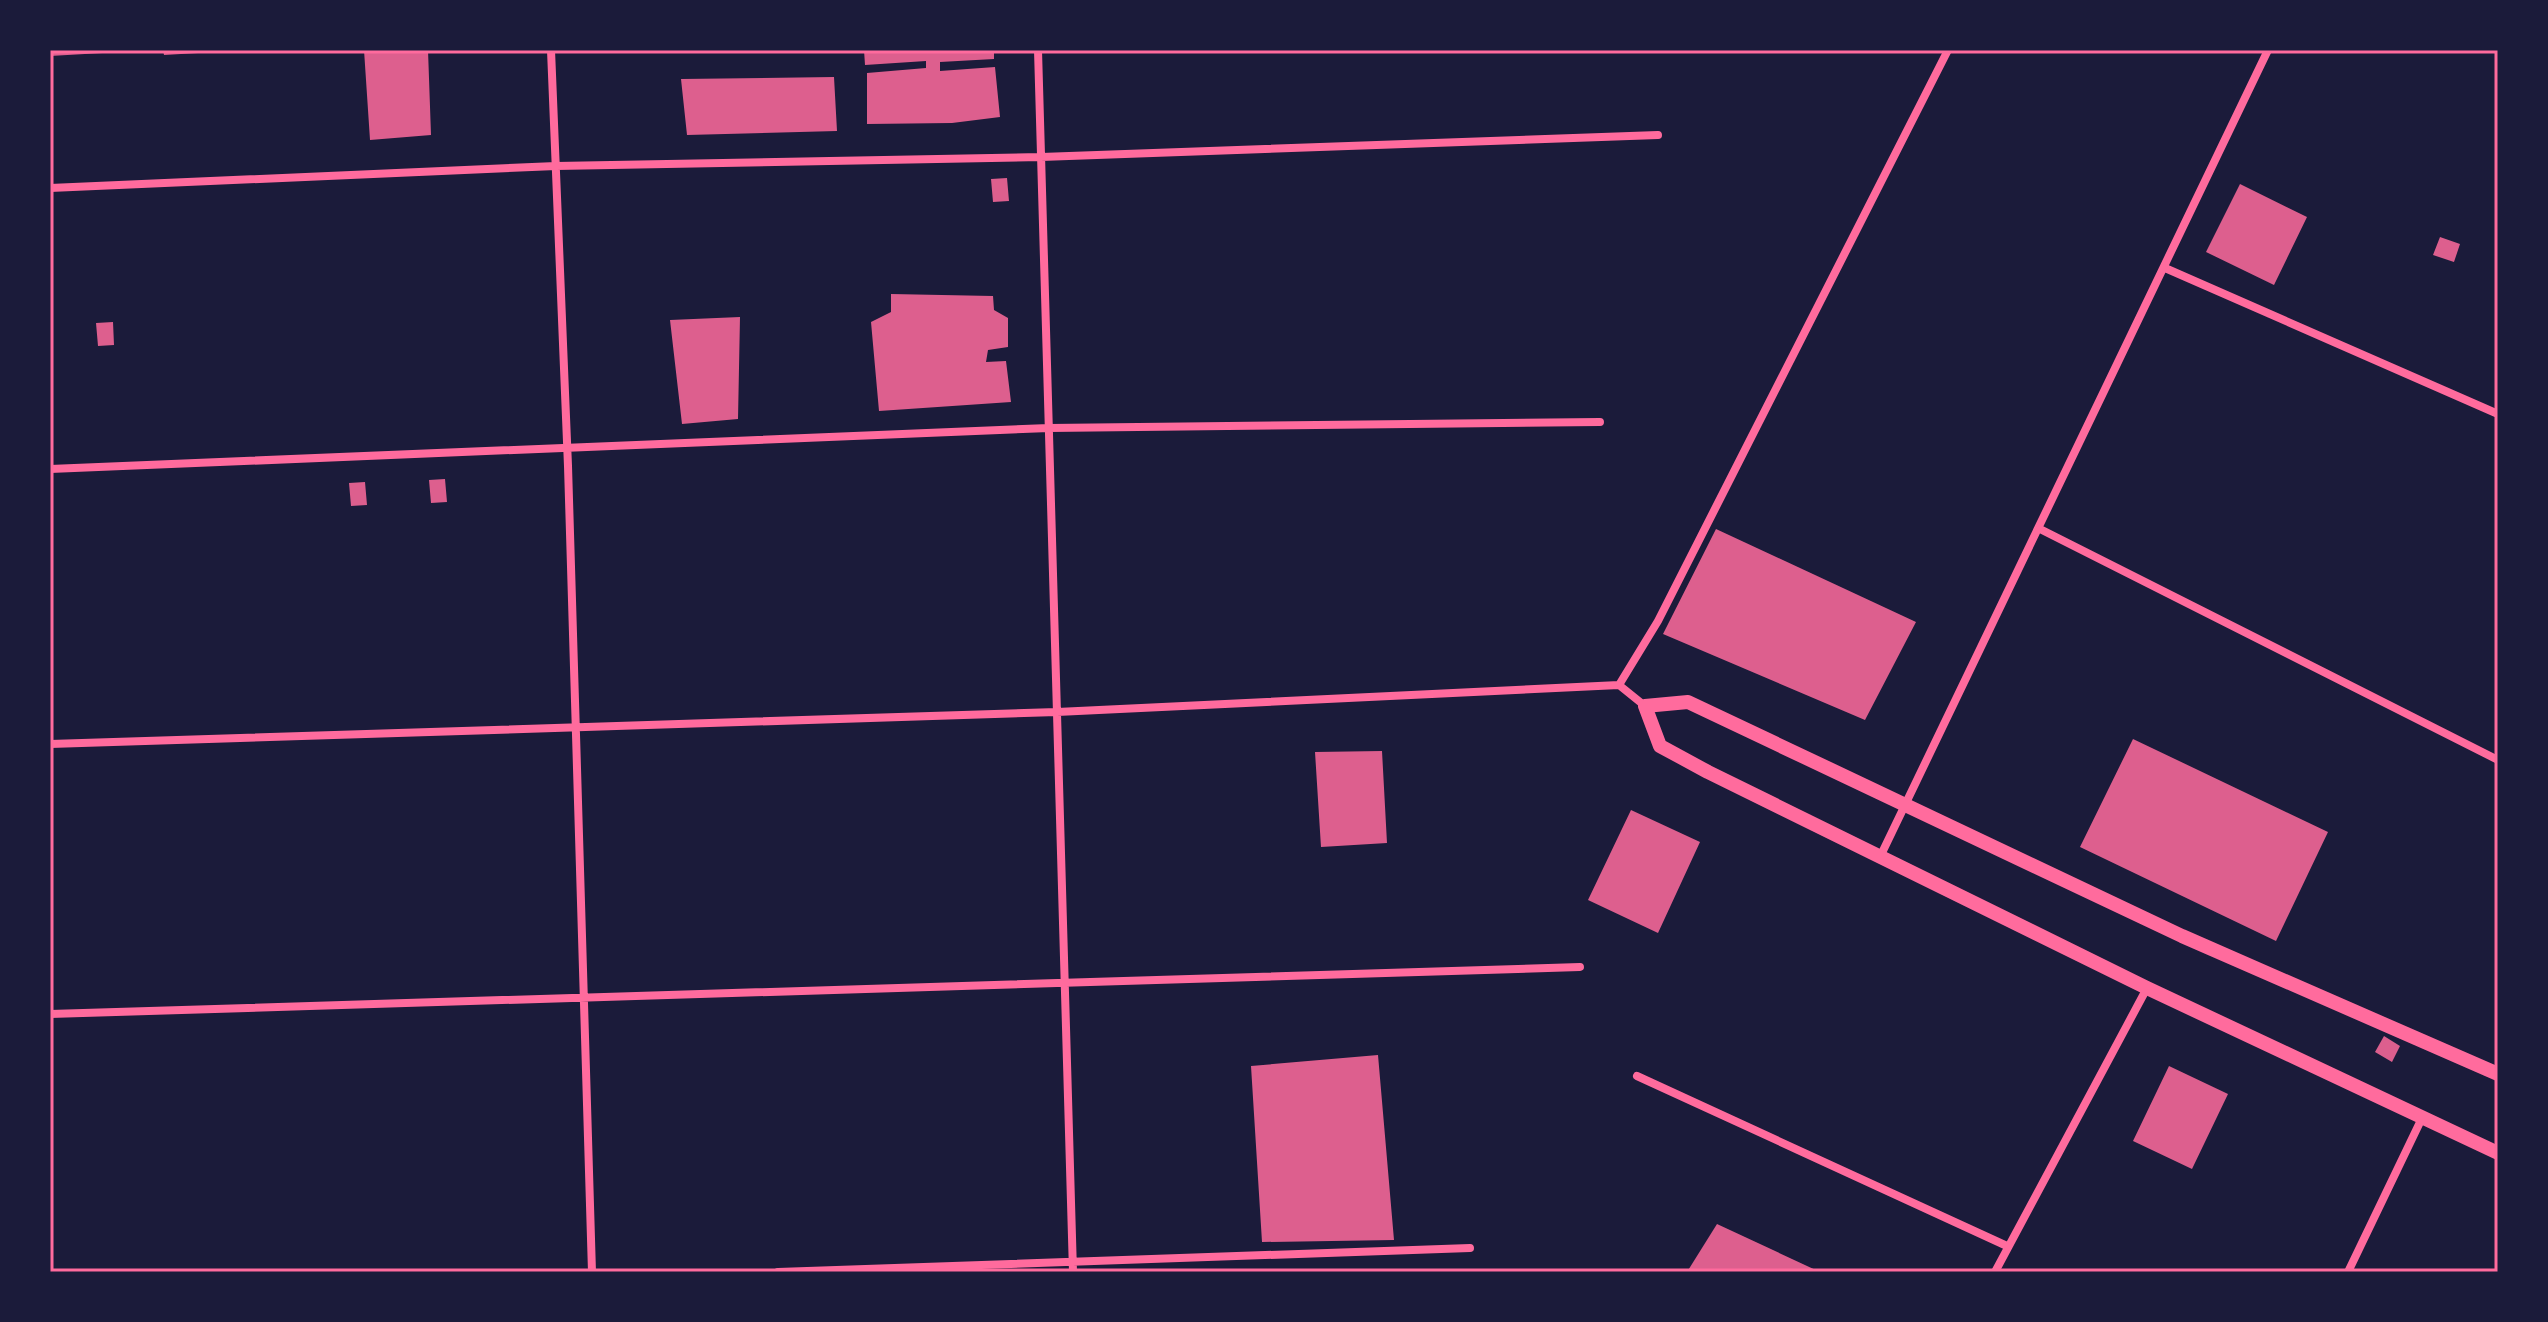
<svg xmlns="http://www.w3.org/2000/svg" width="2548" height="1322" viewBox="0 0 2548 1322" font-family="Ubuntu,sans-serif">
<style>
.building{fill:#dd5f8e}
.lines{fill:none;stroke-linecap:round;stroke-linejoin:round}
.minor{stroke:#ff6b9d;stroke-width:8}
.tertiary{stroke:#ff6b9d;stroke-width:14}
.neatline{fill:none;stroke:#ff6b9d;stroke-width:3}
</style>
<rect width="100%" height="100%" fill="#1b1b3a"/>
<path class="building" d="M50 50H120V52L50 56Z
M163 50H215V52L164 55Z
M364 50H428L431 135 370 140Z
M864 50H994V59L940 62V71L995 67 1000 117 952 123 867 124V73L926 68V61L865 65Z
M834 77 837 131 687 135 681 79Z
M1007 178 1009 201 993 202 991 179Z
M2240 184 2307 217 2274 285 2206 252Z
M2440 237 2460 244 2454 262 2433 255Z
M891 294 993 296 994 310 1008 318V347L988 350 986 362 1006 361 1011 402 879 411 871 322 891 312Z
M740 317 738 419 682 424 670 320Z
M113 322 114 345 98 346 96 323Z
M445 479 447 502 431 503 429 480Z
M365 482 367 505 351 506 349 483Z
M1716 529 1916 622 1865 720 1663 634Z
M2133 739 2328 832 2276 941 2080 847Z
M1382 751 1387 843 1321 847 1315 752Z
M1631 810 1700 842 1658 933 1588 900Z
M2384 1036 2400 1046 2392 1062 2375 1052Z
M1378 1055 1394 1240 1262 1242 1251 1066Z
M2169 1066 2228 1094 2192 1169 2133 1141Z
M1717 1224 1820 1272H1687Z"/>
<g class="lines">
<path class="minor" d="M551 50 568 466 592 1272
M1038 50 1073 1272
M50 188 556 166 1041 157 1658 135
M2165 268 2498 414
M50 469 1049 428 1600 422
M2040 529 2498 760
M1619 685 1658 621 1948 50
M50 744 1057 712 1619 685 1645 706
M1880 857 2268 50
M50 1014 1580 967
M1637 1076 2007 1246
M778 1272 1470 1248
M1995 1272 2147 988
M2348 1272 2422 1118"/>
<path class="tertiary" d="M2498 1074 2182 936 1688 702 1645 706 1660 746 1708 772 2147 988 2498 1153"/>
</g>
<rect width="2548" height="1322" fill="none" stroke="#1b1b3a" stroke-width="104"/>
<rect x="52" y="52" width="2444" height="1218" class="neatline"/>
</svg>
